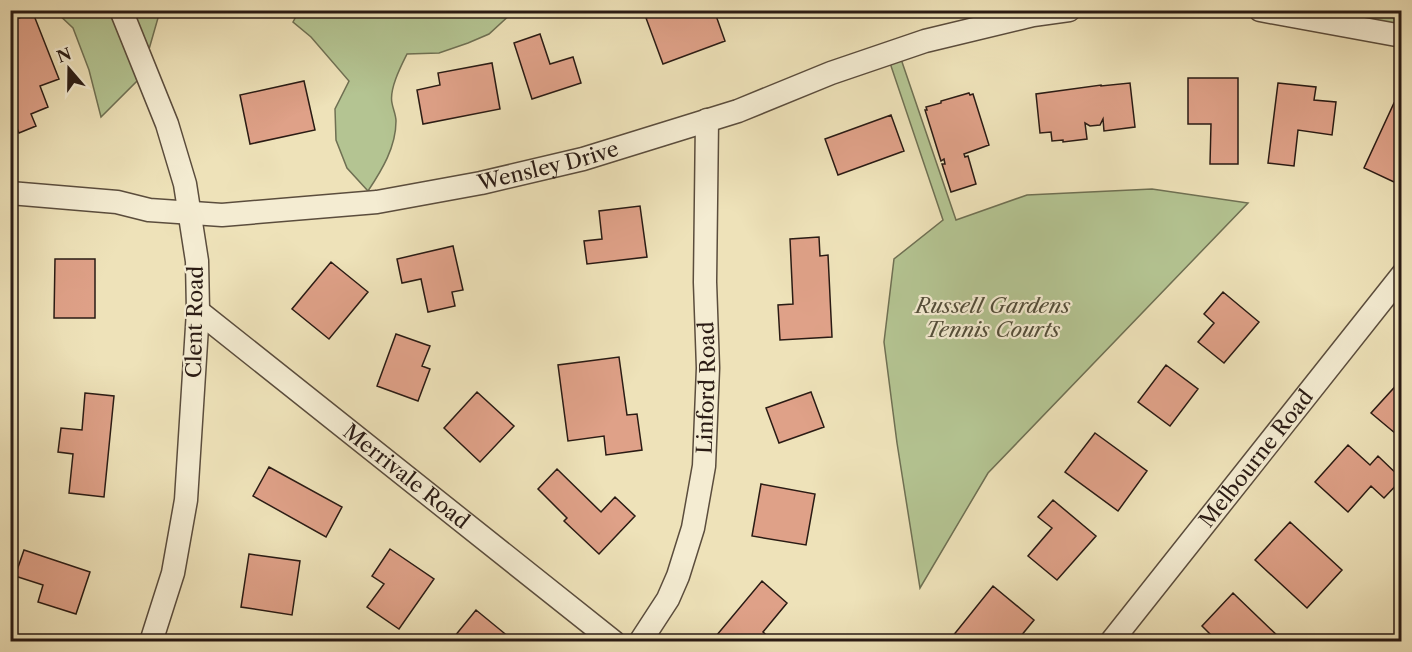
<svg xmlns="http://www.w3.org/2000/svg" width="1412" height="652" viewBox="0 0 1412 652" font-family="'Libre Caslon Text',serif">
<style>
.green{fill:#b4c492;stroke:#6f7053;stroke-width:1.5}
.building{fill:#dfa188;stroke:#2a1b14;stroke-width:1.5}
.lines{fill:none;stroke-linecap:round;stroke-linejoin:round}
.street-casing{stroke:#5b4d3d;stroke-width:25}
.street{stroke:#f4ecd2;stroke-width:22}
.labels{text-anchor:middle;stroke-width:4.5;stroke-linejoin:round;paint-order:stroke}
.street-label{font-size:21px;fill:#2a1b14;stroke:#f4ecd2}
.park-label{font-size:21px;font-style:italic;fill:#534e3a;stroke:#f4ecd2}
</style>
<rect width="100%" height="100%" fill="#eee2b9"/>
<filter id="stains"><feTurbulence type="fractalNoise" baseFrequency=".00333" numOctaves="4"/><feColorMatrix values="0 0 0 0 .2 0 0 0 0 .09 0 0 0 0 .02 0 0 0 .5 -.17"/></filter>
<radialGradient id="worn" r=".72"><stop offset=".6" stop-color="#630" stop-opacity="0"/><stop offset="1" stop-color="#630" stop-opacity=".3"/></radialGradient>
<path class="green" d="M55 11H160L141 77 101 117 89 70 73 28Z
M299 11V10L514 11 489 34 468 43 439 53 407 54C401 66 389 89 392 103 393 109 396 115 396 121 396 147 382 170 368 191L347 168 336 140 335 109 349 81 311 37 293 22Z
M1260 11H1401V36Z
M901 59 956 220 1027 195 1152 189 1248 203 988 473 920 588 897 443 884 342 894 259 943 220 890 63Z"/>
<path class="building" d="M665 10H714L725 41 663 64 646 18Z
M33 13 59 79 40 86 48 107 31 114 36 126 19 133 10 112V60L14 58 10 49V21Z
M540 34 550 64 573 57 581 83 532 99 514 43Z
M492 63 500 109 423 124 417 90 440 85 438 73Z
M1188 78H1238V164H1210L1211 124H1188Z
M304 81 315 130 250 144 240 95Z
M1130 83 1135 127 1104 131 1103 119 1100 125 1090 126 1085 123 1087 139 1063 142V140L1052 141 1051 132 1040 133 1036 94 1101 85V86Z
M1278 83 1316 87 1314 100 1336 102 1332 135 1298 130 1294 166 1268 163Z
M969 93 970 95 973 94 989 145 964 154 965 157 968 156 976 184 951 192 942 164H945L944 159 941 161 925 110H927L926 107 941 103V101Z
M1394 103 1402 106V167L1394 182 1364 168Z
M891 115 904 151 838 175 825 139Z
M640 206 647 257 587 264 584 241 602 239 599 211Z
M819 237 820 256 828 255 832 337 780 340 778 305 793 304 790 239Z
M453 246 463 290 452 292 455 306 428 312 421 279 402 283 397 259Z
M55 259H95V318H54Z
M331 262 368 292 329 339 292 309Z
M1223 292 1259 322 1224 363 1198 342 1214 323 1204 314Z
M396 334 430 346 422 366 430 369 418 401 377 386Z
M619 357 627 415 637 414 642 450 606 455 604 436 568 441 558 365Z
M1166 365 1198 389 1170 426 1138 402Z
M1402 379V439L1371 413Z
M477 392 514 426 480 462 444 428Z
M811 392 824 427 779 443 766 408Z
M85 393 114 396 104 497 69 493 73 454 58 452 61 428 82 430Z
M1095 433 1147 471 1118 511 1065 472Z
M1348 445 1370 465 1378 456 1402 479 1384 498 1371 486 1348 512 1315 482Z
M269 467 342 507 326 537 253 496Z
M557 469 601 512 615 497 635 516 599 554 564 521 567 518 538 489Z
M761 484 815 494 806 545 752 536Z
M1053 500 1096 536 1057 580 1028 556 1052 528 1038 517Z
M1290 522 1342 570 1307 608 1255 560Z
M390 549 434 579 399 629 367 607 384 584 372 576Z
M24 550 90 572 76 614 38 602 43 585 15 576Z
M249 554 300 561 292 615 241 607Z
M762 581 787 603 763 632 774 642H711Z
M993 586 1034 620 1016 642H948Z
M1233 593 1284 642H1218L1202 626Z
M476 610 515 642H450Z"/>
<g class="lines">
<defs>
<g id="street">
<path d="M121 10 167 124 185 184 197 261 198 311 186 500 173 573 151 642"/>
<path d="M1260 10 1402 36"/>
<path id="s1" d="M10 193 117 202 149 210 222 215 377 202 481 183 583 159 738 111 831 73 925 41 1033 15 1069 10"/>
<path id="s2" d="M198 311 614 642"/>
<path id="s3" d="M640 642 668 599 678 576 693 528 704 466 708 368 705 282 707 120"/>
<path id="s4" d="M1111 642 1402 275"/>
</g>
</defs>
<use href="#street" class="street-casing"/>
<use href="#street" class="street"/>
</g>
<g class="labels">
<g class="street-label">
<text dy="7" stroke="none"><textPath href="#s1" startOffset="544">Wensley Drive</textPath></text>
<text transform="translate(195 322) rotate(-89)" y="7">Clent Road</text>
<text dy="7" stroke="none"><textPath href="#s3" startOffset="268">Linford Road</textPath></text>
<text dy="7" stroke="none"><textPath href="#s4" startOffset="234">Melbourne Road</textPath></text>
<text dy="7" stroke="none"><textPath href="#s2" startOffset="266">Merrivale Road</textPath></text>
</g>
<g class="park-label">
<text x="993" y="313">Russell Gardens<tspan x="993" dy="24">Tennis Courts</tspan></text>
</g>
</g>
<rect width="1412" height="652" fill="none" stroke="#eee2b9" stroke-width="36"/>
<rect x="12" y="12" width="1388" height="628" fill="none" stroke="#2a1b14" stroke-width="3"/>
<rect x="18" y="18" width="1376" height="616" fill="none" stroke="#2a1b14" stroke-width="1.5"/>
<g transform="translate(69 69) rotate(340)" stroke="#f4ecd2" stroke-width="4.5" paint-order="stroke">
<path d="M0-4.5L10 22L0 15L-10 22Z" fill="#2a1b14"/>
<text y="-9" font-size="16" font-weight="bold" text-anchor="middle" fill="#2a1b14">N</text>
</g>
<rect width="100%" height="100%" filter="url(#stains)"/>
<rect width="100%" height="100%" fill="url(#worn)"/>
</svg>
